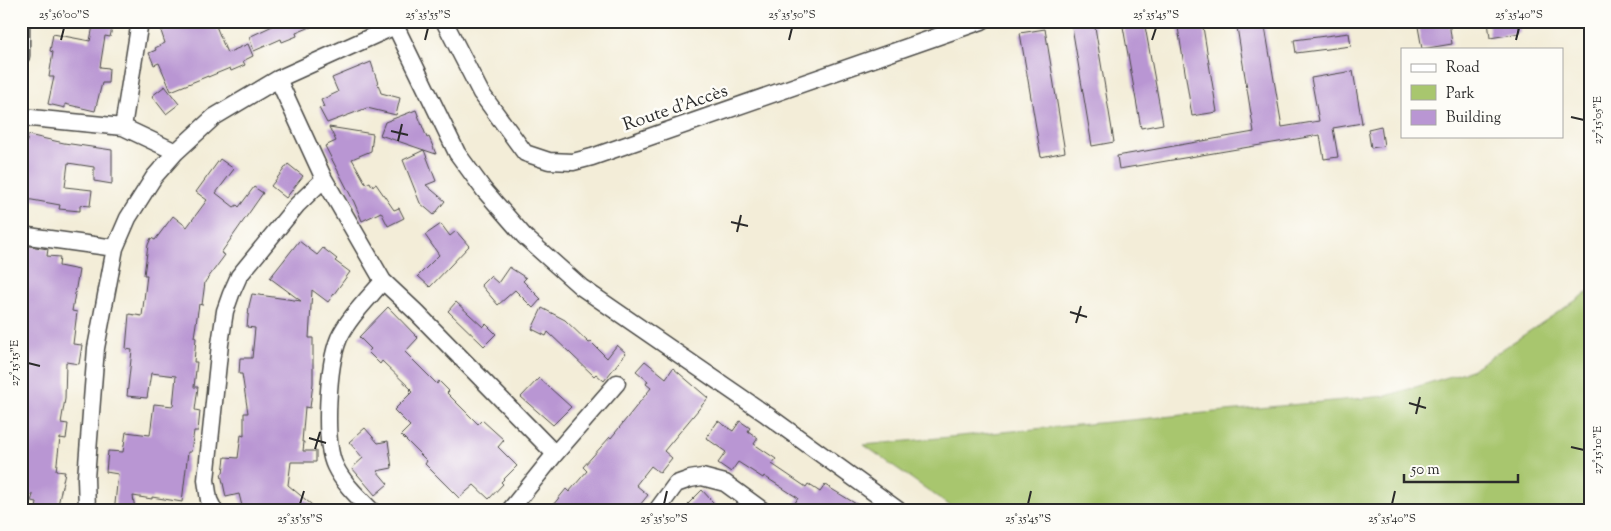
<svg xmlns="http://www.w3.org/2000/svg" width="1611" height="531" viewBox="0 0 1611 531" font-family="'Sorts Mill Goudy',serif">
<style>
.green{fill:#a8c66e;stroke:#6a784c}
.building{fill:#b996d3}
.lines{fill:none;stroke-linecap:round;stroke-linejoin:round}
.street-casing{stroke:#494845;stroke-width:19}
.street{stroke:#fff;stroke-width:16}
.ticks{fill:none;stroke:#2b2b2b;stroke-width:2}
.labels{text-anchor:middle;stroke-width:5;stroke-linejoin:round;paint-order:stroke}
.street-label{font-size:18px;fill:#2b2b2b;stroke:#fdfcf7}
.neatline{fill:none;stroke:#2b2b2b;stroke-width:2}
.ticks-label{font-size:12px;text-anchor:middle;fill:#2b2b2b}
</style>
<rect width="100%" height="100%" fill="#fdfcf7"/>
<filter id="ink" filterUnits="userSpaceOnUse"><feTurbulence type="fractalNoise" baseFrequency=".02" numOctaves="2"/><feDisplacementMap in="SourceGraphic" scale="10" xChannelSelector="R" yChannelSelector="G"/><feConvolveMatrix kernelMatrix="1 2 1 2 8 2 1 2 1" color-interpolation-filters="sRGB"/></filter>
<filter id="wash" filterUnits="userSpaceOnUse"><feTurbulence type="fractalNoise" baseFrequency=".0096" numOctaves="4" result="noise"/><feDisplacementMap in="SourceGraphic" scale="20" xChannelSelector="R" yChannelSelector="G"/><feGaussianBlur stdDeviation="1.12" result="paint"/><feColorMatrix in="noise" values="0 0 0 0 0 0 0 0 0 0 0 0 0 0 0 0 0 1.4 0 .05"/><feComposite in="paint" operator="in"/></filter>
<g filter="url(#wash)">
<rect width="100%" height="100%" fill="#f3edd8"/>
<path class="green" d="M1590 291V510H956L864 445 1386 396 1471 370Z"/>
<g id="blocks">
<path class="building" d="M94 21 113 24 110 37 105 36 100 67 109 68 108 83H102L95 111 65 104V108L48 104 54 77H49L53 52 50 51 53 34 90 41Z
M187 21H214L227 53 248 44 253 56 243 61 245 65 231 71 230 68 208 77V76L171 91 159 63 154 65 149 53 156 50 155 48 165 43 161 31Z
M283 21 323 22 296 33 297 36 282 42 281 39 254 51 249 37Z
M1071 21H1094L1114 142 1092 146Z
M1122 21H1144L1163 124 1141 128Z
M1177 21H1202L1217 112 1192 116Z
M1236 21H1264L1282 127 1319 121 1311 78 1353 71 1362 123 1333 128 1338 157 1324 159 1320 135 1119 169 1117 156 1254 132Z
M1417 21H1449L1452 44 1422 49Z
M1488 21H1518L1520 33 1490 38Z
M1045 29 1065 152 1041 157 1020 33Z
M1349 33 1351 46 1296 53 1294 40Z
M371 62 381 93 400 98 396 115 367 108 327 123 319 108 324 107 321 100 338 92 332 78Z
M165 86 179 104 166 114 152 96Z
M416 110 427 138 429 137 436 154 424 150 436 181 426 185 445 201 434 215 420 203 403 160 424 150 380 135 385 122Z
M1381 126 1384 146 1371 148 1368 129Z
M329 127 373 134 371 151 352 159 366 184 370 182 372 186 376 184 394 210 399 208 404 218 388 226 381 212 362 221 354 202 325 146 336 141Z
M28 135 64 143 112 150V184L94 181V167L68 163 65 187 92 190 90 206 80 205V211L59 209 60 205 21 198V150L25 151Z
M220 159 234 169 216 193 234 207 237 205 239 207 254 187 263 193 221 253 225 255 205 282 202 305 199 304 194 337 196 338 194 362H197L194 387H198L195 410 200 411 198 431H194L191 452H188L182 502 152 497V499L133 496 135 510H116L115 504 118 474 106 472 108 451 123 452 126 432 150 435 154 404 173 406 176 376 151 373 147 398 127 396 132 350 126 349 129 314 142 316 147 275H144L148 245 151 238 155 240 173 216 187 227 207 200 196 192Z
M288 164 303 176 286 198 271 186Z
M441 224 450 236 456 231 469 246 430 287 418 276 439 255 425 235Z
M299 241 317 255 323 248 337 259 335 261 350 272 328 302 312 290 309 338H313V383L310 408 305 407 302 442H304L303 451H316V462H291L288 485 318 510H243L239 494 226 497 221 474 223 473 225 457 238 458 241 435 244 436V413H248L242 374H239L240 358H252L255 328 247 327 249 306 252 294 301 301 270 278Z
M23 245 48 249 47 256 60 257 59 266 79 270 72 311 77 312 73 344 82 345 79 364 66 362 65 399 61 423 68 424 66 439 60 438 56 471 65 472 57 510H36L37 502 31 501 33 495 21 494V266Z
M509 267 526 278 523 281 541 299 533 308 515 290 498 305 481 285 490 276 498 283Z
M456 302 483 327 486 324 496 334 484 346 448 311Z
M388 307 418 338 405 352 437 384 439 381 449 391 447 393 478 424 482 420 504 440 498 447 517 466 501 482 503 484 489 499 474 485 459 498 425 464 427 461 401 435 410 426 394 410 412 392 410 390 411 389 382 361 380 364 368 352 371 349 359 337Z
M542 308 565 320 589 343 591 342 607 358 617 345 626 353 604 381 596 374 594 376 548 332 546 336 532 329Z
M645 361 666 378 673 368 708 398 664 451 672 458 660 473 651 466 636 485 648 495 636 510 629 504 624 510H549L566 489 569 492 587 471 583 467 610 437 611 438 651 388 646 384 648 381 636 371Z
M539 378 571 407 553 425 521 397Z
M718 421 733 431 740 421 750 428 748 431 758 438 754 444 776 459 772 464 806 487 808 484 820 492 825 485 866 510H805L795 503 798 498 764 476 763 478 738 462 731 472 718 463 726 452 706 438Z
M365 428 378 443 388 441 392 468 377 471 388 484 375 495 352 468 363 458 349 442Z
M702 490 720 510H693L688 504Z"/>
</g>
</g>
<g filter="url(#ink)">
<use href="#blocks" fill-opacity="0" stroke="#494845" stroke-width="1"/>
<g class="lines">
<defs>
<path id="street" d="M393 21 457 153 484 190 525 237 581 287 767 415 898 510
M444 21 481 93 525 153 549 161 573 162 592 157 982 21
M21 56V21
M278 79 324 179 383 281 416 312 555 454
M21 117 123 127 176 152
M123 127 140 21
M21 235 115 248
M87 510 86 478 96 348 115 248 128 218 154 177 176 152 214 117 278 79 395 26
M214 510 209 500 206 480 220 344 225 311 231 294 239 276 297 205 324 179
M371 510C358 497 343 483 335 466 323 441 328 364 339 338 349 317 368 299 383 281
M510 510 555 454 617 383
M657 510 676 484 690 479 702 477 725 483 762 510"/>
</defs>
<use href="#street" class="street-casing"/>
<use href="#street" class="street"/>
</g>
</g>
<path class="ticks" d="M61 40 64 28M425 40 428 28M789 40 792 28M1152 40 1156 28M1516 40 1519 28M1571 117 1584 120M391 131 408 135M398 141 402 124M731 222 748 226M737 232 741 215M1070 312 1087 317M1076 323 1081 306M28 363 40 366M1409 403 1426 408M1416 414 1420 397M309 438 326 443M1571 447 1584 450M315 449 320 432M300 504 304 491M664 504 667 491M1028 504 1031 491M1392 504 1395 491"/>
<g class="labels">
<g class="street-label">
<text transform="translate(675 107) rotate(-19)" y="6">Route d'Accès</text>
</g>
</g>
<rect width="1611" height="531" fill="none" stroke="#fdfcf7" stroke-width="55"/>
<rect x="1401" y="48" width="162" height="90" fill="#fdfcf7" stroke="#a9a8a5"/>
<rect x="1411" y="64" width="25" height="8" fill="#ffffff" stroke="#a9a8a5"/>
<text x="1446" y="72" font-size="15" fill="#2b2b2b">Road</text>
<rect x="1411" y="85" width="25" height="15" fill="#a8c66e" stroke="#a9a8a5"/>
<text x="1446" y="98" font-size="15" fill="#2b2b2b">Park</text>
<rect x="1411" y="110" width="25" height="15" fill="#b996d3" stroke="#a9a8a5"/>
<text x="1446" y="122" font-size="15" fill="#2b2b2b">Building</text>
<path d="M1404 474v8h114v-8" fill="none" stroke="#2b2b2b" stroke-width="2.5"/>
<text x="1411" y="474" font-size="15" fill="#2b2b2b" stroke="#fdfcf7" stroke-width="4" paint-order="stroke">50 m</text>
<rect x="28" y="28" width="1556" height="476" class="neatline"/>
<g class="ticks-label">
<text x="64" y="18">25°36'00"S</text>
<text x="428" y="18">25°35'55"S</text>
<text x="792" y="18">25°35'50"S</text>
<text x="1156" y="18">25°35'45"S</text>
<text x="1519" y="18">25°35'40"S</text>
<text transform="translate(1597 120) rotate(-90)" y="4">27°15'05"E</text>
<text transform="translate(14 363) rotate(-90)" y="4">27°15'15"E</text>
<text transform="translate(1597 450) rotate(-90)" y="4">27°15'10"E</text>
<text x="300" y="522">25°35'55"S</text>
<text x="664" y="522">25°35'50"S</text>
<text x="1028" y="522">25°35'45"S</text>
<text x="1392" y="522">25°35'40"S</text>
</g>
</svg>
